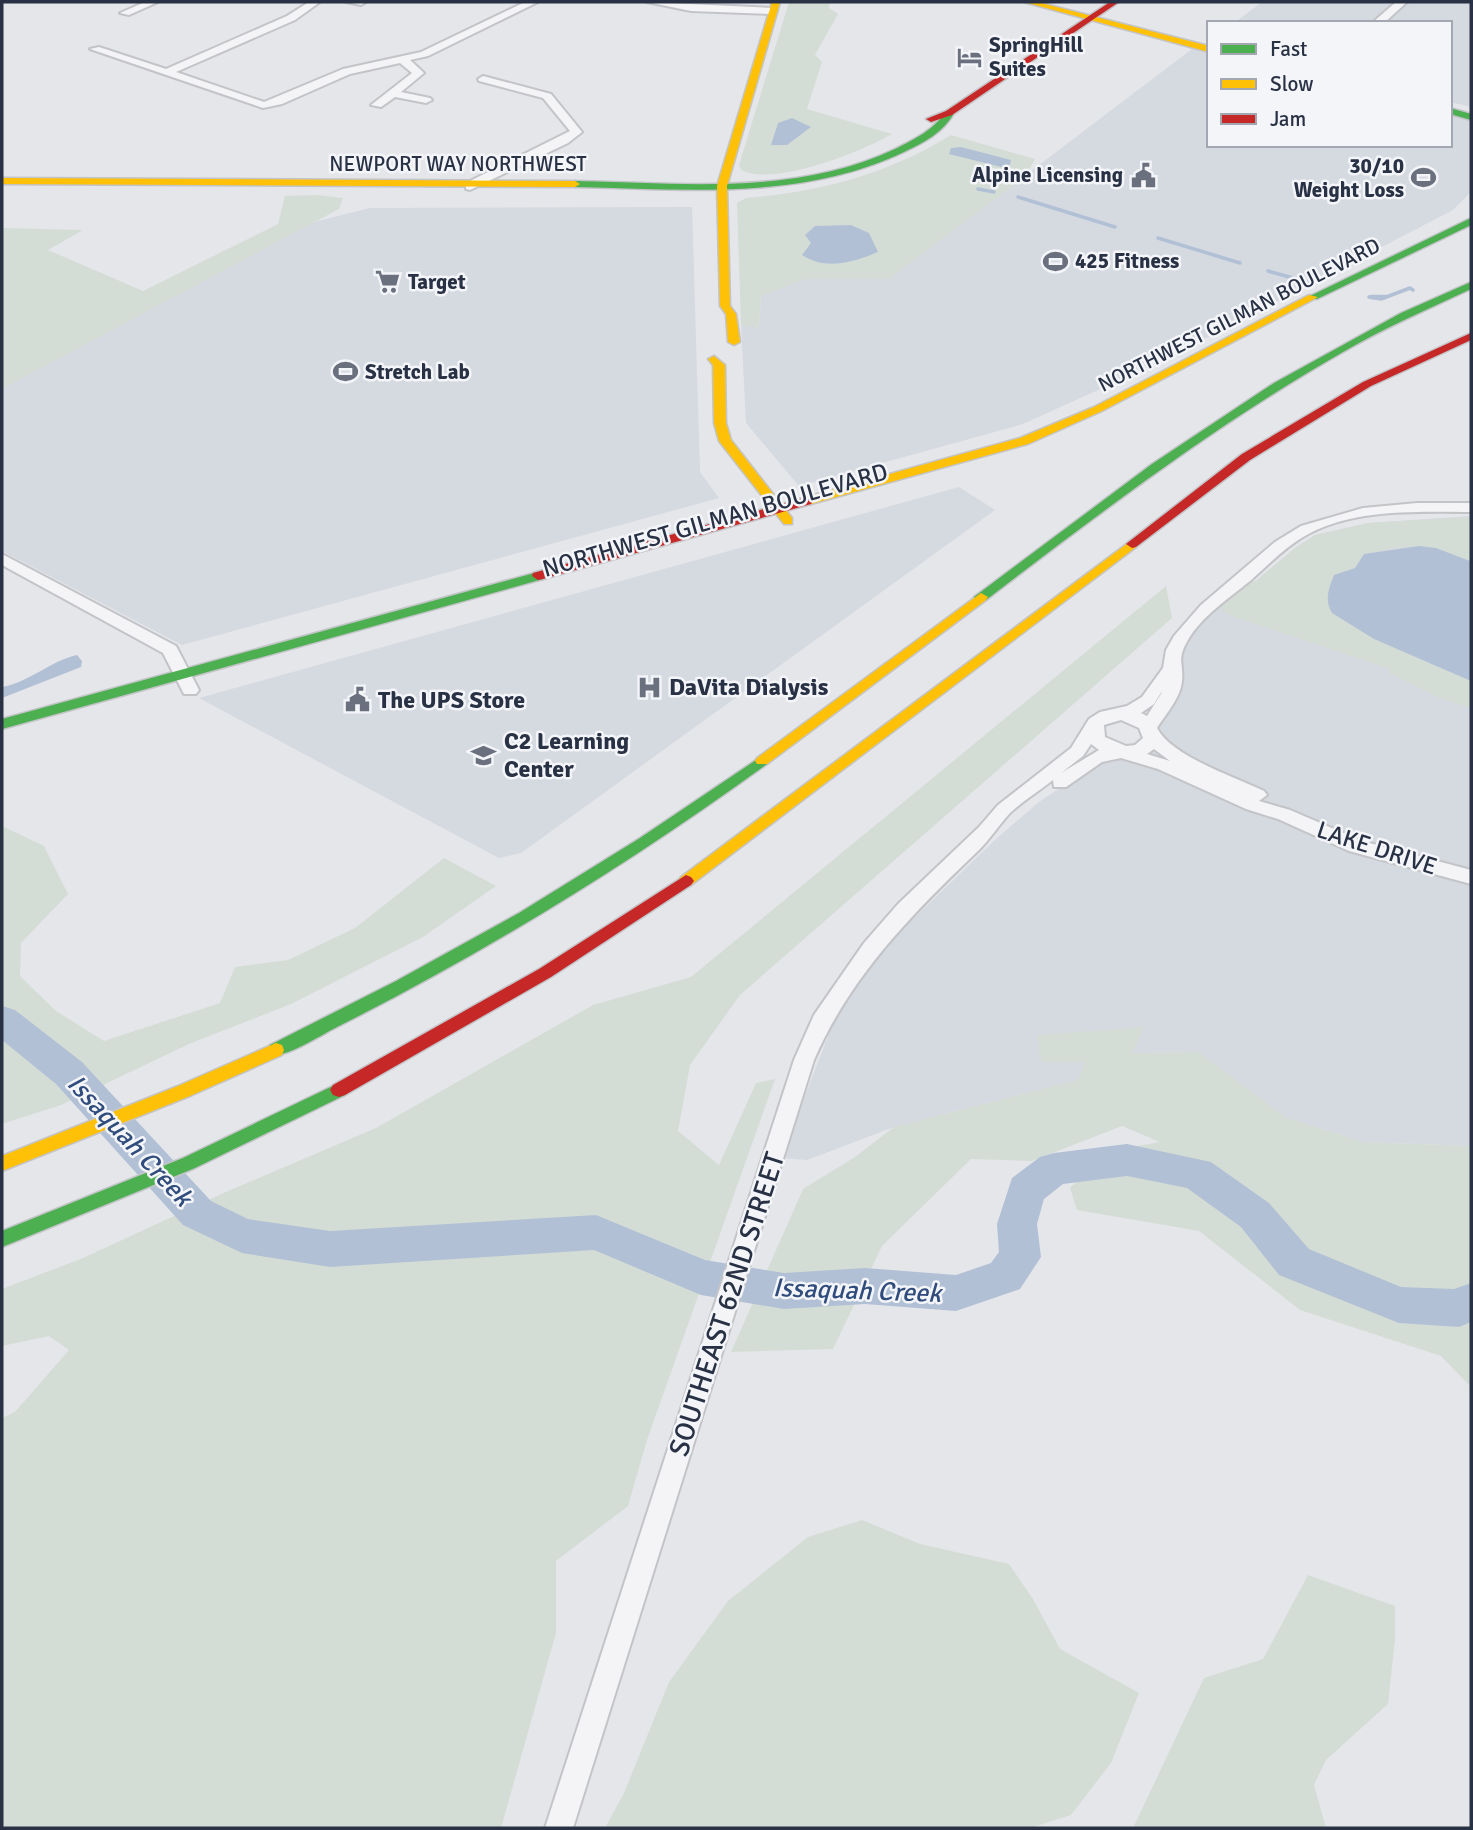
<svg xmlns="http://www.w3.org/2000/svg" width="1473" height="1830" viewBox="0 0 1473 1830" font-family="Signika,sans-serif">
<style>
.built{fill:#d5d9e0}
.green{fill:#d4ddd5}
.water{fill:#b2c0d6}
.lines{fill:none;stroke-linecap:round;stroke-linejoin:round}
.stream-far1{stroke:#b2c0d6;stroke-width:3.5}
.stream{stroke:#b2c0d6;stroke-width:4.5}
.river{fill:#b2c0d6;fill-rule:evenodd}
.street-casing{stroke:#c3c4c8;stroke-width:4}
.fast-casing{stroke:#c3c4c8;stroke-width:3}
.slow-casing{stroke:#c3c4c8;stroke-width:3}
.jam-casing{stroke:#c3c4c8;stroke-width:3}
.street{fill:#f4f4f6;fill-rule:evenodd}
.fast{fill:#4caf50;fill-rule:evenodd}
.slow{fill:#ffc107;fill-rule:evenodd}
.jam{fill:#c62828;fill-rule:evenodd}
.labels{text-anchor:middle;stroke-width:5;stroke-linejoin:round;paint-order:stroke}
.far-poi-label{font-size:21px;font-weight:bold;fill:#293145;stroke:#f3f5f9;text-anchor:start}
.far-street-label{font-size:21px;fill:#293145;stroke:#f3f5f9}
.street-label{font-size:24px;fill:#293145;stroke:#f3f5f9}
.poi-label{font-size:24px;font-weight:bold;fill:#293145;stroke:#f3f5f9;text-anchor:start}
.water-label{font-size:26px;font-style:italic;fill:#304c7c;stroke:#f3f5f9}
.near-street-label{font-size:28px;fill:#293145;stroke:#f3f5f9}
</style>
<rect width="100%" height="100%" fill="#e5e6ea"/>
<path class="built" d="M1262 2H1471V107L1450 102V23H1234Z
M1192 49 1209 54V145H1450V115L1471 120V192L1453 210 1160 362 1023 424 799 486 746 423 741 325 759 328 761 296 805 279H889Z
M692 207 700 472 719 498 182 645 2 551V389L310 223 370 208Z
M959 487 995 510 521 853 499 858 199 698Z
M1471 516V1146L1364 1142 1287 1118 1199 1052 1131 1053 1078 1080 894 1127 807 1160 781 1158 830 1031 850 993 888 943 996 839 1039 802 1104 759H1127L1160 720 1186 643 1201 623 1243 586 1257 580 1295 548 1315 535 1368 523Z"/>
<path class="green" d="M789 2H830L829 8 838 14 815 55 822 62 807 109 892 134C861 152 774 187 741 170L739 165Z
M951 135 1035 159 1025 177 889 279H805L761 296 759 328 741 325 737 203 746 198C820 192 888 174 951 135Z
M317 195 343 198 339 209 2 389V228L83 230 48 250 143 291 278 224 285 196Z
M1471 517V567C1430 543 1409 543 1364 554L1356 568 1341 572 1331 582 1332 613 1374 639 1471 681V708L1437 697 1388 672 1389 669 1226 614 1221 606 1243 586 1257 580 1295 548 1315 535 1368 523Z
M1166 586 1172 618 740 995 690 1065 678 1131 719 1165 756 1083 775 1079 647 1440 628 1506 556 1561V1633L501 1828H2V1418L15 1412 69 1350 49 1336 2 1346V1289L83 1258 228 1191 376 1128 593 1005 691 977Z
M2 826 44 846 68 894 21 943 20 976 56 1011 104 1041 220 1003 235 967 288 960 355 928 444 858 496 886 423 937 291 1004 189 1044 61 1105 2 1124Z
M1144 1027 1132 1053 1199 1052 1287 1118 1364 1142 1471 1146V1387L1441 1356 1300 1310 1199 1231 1077 1210 1070 1188 1109 1151 1160 1142 1122 1126 1032 1161 971 1159 882 1246 833 1349 731 1352 803 1189 855 1157 894 1127 1078 1080 1085 1062H1041L1037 1035Z
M862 1520 920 1544 1009 1564 1033 1599 1060 1649 1139 1693 1111 1763 1071 1815 1030 1828H605L624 1793 669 1682 728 1601 808 1537Z
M1308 1575 1395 1606V1639L1388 1704 1326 1760 1314 1785 1326 1828H1133L1204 1678 1263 1659Z"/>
<path class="water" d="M792 118 811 127 787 145H771L778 123Z
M961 147 1011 160 1010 165 1001 167 949 154 951 148Z
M851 225 869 233 878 252C854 262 826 271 802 255L811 243 805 235 815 226Z
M1419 546 1436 548 1470 561 1471 681 1374 639 1332 613C1324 600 1329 588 1334 575L1355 568 1364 554Z
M77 655 82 661 81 667 2 698V687C30 682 50 661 77 655Z"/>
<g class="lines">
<path class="stream-far1" d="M978 189 994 192
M1018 197 1115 227
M1158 238 1240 263
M1268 271 1307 282
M1369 297 1381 299 1410 288 1413 290"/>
<path class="stream" d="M1371 297H1385"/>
<path class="river" d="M2 1006 15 1010 82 1062 211 1201 248 1219 330 1231 596 1215 705 1260 784 1273 865 1268 956 1275 991 1263 999 1252 997 1224 1012 1178 1040 1157 1054 1153 1127 1144 1211 1162 1269 1203 1309 1249 1401 1287 1454 1289 1471 1283V1322L1459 1327 1399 1323 1279 1275 1241 1227 1187 1188 1127 1176 1063 1184 1044 1199 1037 1224 1041 1257 1020 1289 956 1311 865 1304 784 1309 701 1295 594 1250 330 1267 242 1253 183 1225 56 1084 2 1040Z"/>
<defs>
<path id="street" d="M145 2H158L129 15 120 13Z
M309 2H320L295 20 176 72 264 102 343 69 421 52 525 2H538L428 56 410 60 424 73 401 92 430 98 432 100 426 103 395 97 381 107 371 105 412 73 400 63 350 74 282 104 263 108 90 49 99 47 166 69 287 16Z
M346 2H366L361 5Z
M647 2 772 8 777 11 772 14 691 11Z
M1396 2H1407L1384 23H1372Z
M483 76 551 94 582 132 568 143 470 190 466 189V183L570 131 543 98 479 81 478 79Z
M1417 503H1471V512C1417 512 1352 508 1303 537 1283 549 1267 566 1250 581 1228 599 1202 616 1188 640 1176 660 1184 663 1182 681 1181 697 1166 714 1157 728 1171 756 1235 777 1264 791L1267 795 1259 801 1290 810 1362 841 1471 870V884L1349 851 1278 819 1246 809 1158 769 1121 758 1102 762 1066 787H1054L1053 780C1039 791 1023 801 1010 813 999 825 990 839 979 850 913 913 851 975 814 1060L573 1828H545L794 1060 814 1015 864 943 898 904 979 827 998 805 1071 748 1089 719 1100 712 1127 706 1142 697 1163 668 1166 650 1174 636 1201 605 1275 542 1301 526 1363 508ZM1162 691 1161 694 1147 716 1141 713 1154 704ZM1121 720 1139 728 1143 738 1135 745 1126 746 1105 737 1104 725ZM1091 744 1099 750 1061 773 1083 756ZM1154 749 1170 761 1147 754Z
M2 554 176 646 199 690 196 694H184L163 653 2 565Z"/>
<path id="fast" d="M1450 108 1471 114V120L1450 114Z
M946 111 954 113C943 133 923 143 904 152 801 201 686 189 575 187L570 184 575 181C682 183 796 196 895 149 915 139 934 130 946 111Z
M1471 218V225L1317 299 1308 297Z
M1471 282V289C1428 309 1384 328 1343 352 1217 424 1101 512 986 600H976L974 597 1152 464 1274 383 1401 313Z
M538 572 543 573V579L2 729V719Z
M762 756 767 758 769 761 767 764C630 863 488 951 337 1027 323 1034 284 1059 270 1055L268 1050 270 1045 396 981 519 913 640 838Z
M339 1083 345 1085 348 1090 345 1095 195 1168 2 1247V1231L183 1158Z"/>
<path id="slow" d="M772 2H780L727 186 730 306 736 314 740 342 734 345 728 342 726 314 720 306 717 186Z
M1024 2H1037L1209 46V52Z
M2 178 575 181 580 184 575 187 2 184Z
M1309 295 1318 297 1102 411 1028 444 811 504H803L801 501 803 498 1020 438 1094 407Z
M714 356 725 365 726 423 731 440 792 518V524H784L719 441 714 423 713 365 708 359Z
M1132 540 1136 541V547L691 885H681L678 881 681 877Z
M981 593 988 597 986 600 767 764H757L755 761 757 758Z
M276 1043 282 1045 284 1050 282 1055 190 1096 2 1171V1156L178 1086Z"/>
<path id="jam" d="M1110 2H1119L952 115 931 122 926 119 946 111Z
M1471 333V340L1371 386 1250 460 1136 547 1132 548 1126 544 1242 454 1363 382Z
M807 497 813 501 811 504 543 579 538 580 532 576 533 573Z
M686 875 691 877 694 881 691 885 551 977 345 1095 339 1097 333 1095 330 1090 333 1085 539 969Z"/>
</defs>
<use href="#street" class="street-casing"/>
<use href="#fast" class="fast-casing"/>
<use href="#slow" class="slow-casing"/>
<use href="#jam" class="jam-casing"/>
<use href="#street" class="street"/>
<use href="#fast" class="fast"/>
<use href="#slow" class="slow"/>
<use href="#jam" class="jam"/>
</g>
<defs>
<symbol id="hotel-bare" viewBox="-9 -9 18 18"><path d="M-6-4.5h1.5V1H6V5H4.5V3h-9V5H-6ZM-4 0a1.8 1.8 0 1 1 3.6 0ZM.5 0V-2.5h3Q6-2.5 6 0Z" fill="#6b707f" stroke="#f3f5f9" stroke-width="2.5" paint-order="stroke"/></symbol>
<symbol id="civic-bare" viewBox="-9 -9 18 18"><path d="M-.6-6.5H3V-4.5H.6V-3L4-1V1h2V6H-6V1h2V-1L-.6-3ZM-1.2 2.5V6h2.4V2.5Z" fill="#6b707f" stroke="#f3f5f9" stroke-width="2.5" paint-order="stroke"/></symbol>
<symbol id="stadium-bare" viewBox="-9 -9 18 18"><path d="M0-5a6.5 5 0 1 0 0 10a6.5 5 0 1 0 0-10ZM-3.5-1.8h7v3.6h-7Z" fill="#6b707f" stroke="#f3f5f9" stroke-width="2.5" paint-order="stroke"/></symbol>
<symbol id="supermarket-bare" viewBox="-9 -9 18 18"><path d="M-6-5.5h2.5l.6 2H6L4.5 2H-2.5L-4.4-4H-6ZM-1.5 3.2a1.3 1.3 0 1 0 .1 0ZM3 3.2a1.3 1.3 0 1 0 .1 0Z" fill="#6b707f" stroke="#f3f5f9" stroke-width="2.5" paint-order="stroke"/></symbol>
<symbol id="hospital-bare" viewBox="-9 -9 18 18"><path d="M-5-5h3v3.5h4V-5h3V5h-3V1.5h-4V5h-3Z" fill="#6b707f" stroke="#f3f5f9" stroke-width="2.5" paint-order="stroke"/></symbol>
<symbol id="school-bare" viewBox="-9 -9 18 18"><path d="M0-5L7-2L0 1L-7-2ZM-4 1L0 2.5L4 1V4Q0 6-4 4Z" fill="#6b707f" stroke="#f3f5f9" stroke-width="2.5" paint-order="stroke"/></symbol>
</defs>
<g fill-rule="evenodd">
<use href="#hotel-bare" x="952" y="40" width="35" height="35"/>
<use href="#civic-bare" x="1126" y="158" width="35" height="35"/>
<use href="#stadium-bare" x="1406" y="160" width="35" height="35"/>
<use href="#stadium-bare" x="1038" y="244" width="35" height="35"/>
<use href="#supermarket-bare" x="370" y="264" width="35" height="35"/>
<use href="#stadium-bare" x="328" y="354" width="35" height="35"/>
<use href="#hospital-bare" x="632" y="670" width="35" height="35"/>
<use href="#civic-bare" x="340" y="682" width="35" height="35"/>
<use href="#school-bare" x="466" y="738" width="35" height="35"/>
</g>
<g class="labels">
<g class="far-poi-label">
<text x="989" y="52">SpringHill<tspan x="989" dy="24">Suites</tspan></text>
<text x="1404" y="173" text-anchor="end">30/10<tspan x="1404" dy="24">Weight Loss</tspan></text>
<text x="1123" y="182" text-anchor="end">Alpine Licensing</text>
<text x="1075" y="268">425 Fitness</text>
<text x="408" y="289">Target</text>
<text x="365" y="379">Stretch Lab</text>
</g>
<g class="far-street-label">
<text x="458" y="171">NEWPORT WAY NORTHWEST</text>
<text transform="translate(1239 315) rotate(-27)" y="7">NORTHWEST GILMAN BOULEVARD</text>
</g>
<g class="street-label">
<text transform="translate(715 520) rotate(-16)" y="8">NORTHWEST GILMAN BOULEVARD</text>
<text transform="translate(1377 848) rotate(18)" y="8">LAKE DRIVE</text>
</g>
<g class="poi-label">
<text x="669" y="695">DaVita Dialysis</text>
<text x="378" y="708">The UPS Store</text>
<text x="504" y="749">C2 Learning<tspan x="504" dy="28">Center</tspan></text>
</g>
<g class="water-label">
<text transform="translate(130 1140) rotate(47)" y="9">Issaquah Creek</text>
<text transform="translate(857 1290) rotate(2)" y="9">Issaquah Creek</text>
</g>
<g class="near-street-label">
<text transform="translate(726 1304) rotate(-72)" y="10">SOUTHEAST 62ND STREET</text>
</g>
</g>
<rect width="1473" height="1830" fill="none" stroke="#293145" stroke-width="7"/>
<rect x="1207" y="21" width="245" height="126" fill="#f3f5f9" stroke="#a2a7b1" stroke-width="2"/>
<rect x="1221" y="44" width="35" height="10" fill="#4caf50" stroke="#a2a7b1" stroke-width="2"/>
<text x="1270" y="56" font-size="21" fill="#293145">Fast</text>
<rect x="1221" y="79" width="35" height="10" fill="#ffc107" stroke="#a2a7b1" stroke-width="2"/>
<text x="1270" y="91" font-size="21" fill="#293145">Slow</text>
<rect x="1221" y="114" width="35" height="10" fill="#c62828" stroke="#a2a7b1" stroke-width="2"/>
<text x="1270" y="126" font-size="21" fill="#293145">Jam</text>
</svg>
